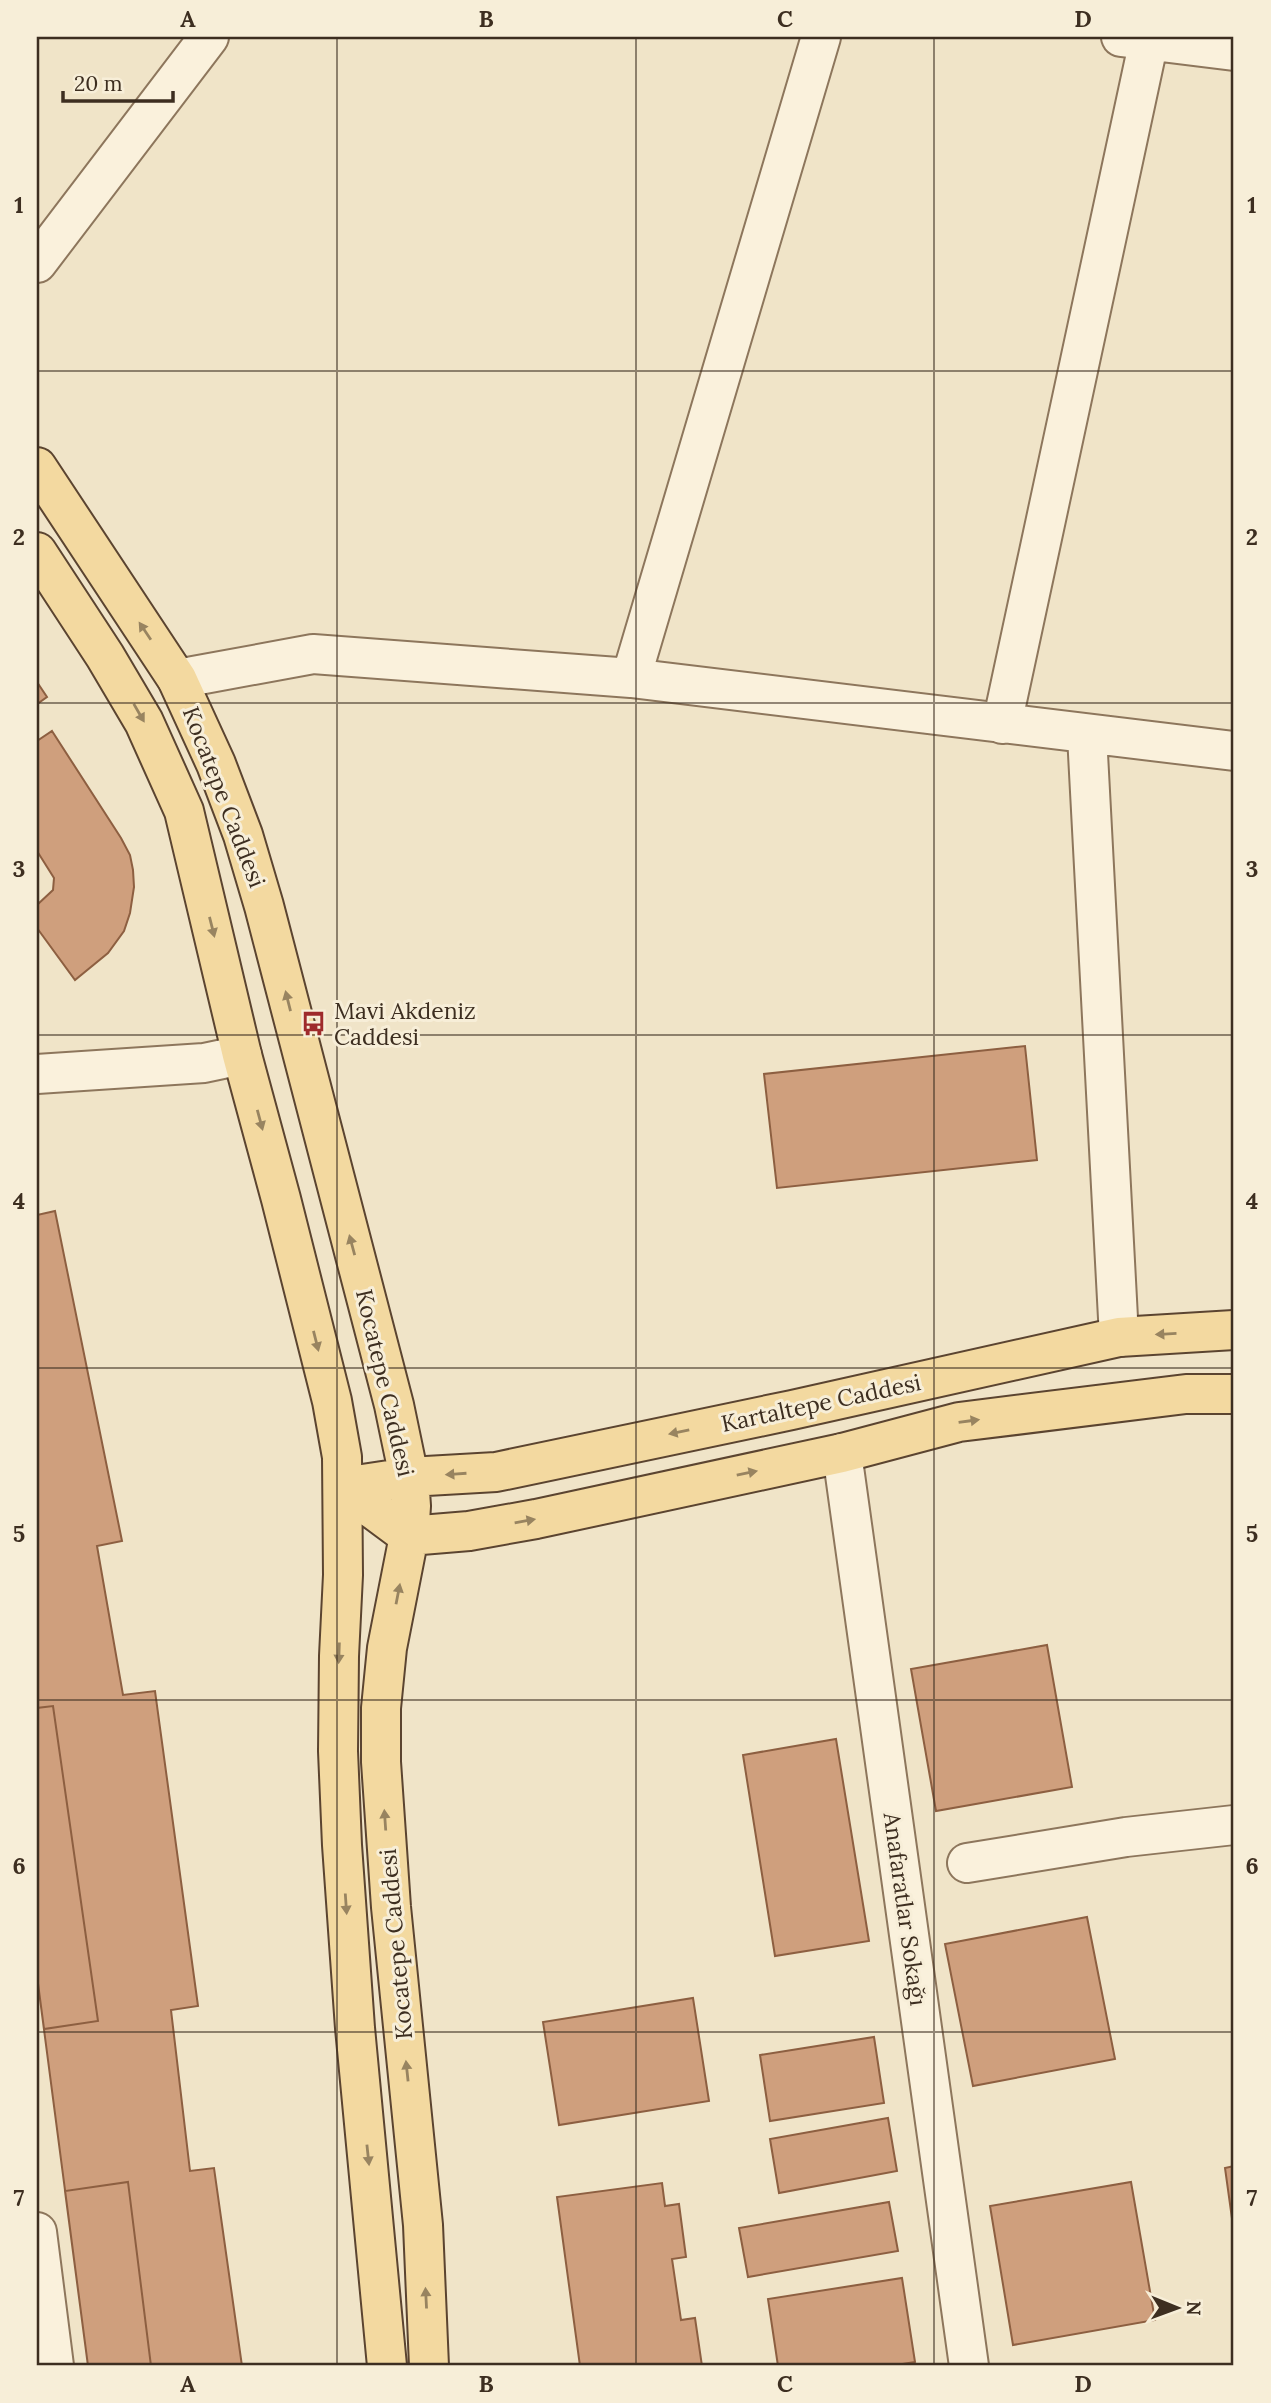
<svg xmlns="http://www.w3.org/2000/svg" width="1271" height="2403" viewBox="0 0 1271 2403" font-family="Lora,serif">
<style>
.building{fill:#cf9f7d;stroke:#8d5f41;stroke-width:2}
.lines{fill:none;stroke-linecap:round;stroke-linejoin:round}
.minor-casing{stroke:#8d765c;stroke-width:42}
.major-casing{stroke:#5b4430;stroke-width:42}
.minor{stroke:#faf1dc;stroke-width:38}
.major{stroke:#f3d9a0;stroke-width:38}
.oneway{fill:#988460}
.grid{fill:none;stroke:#3d2e20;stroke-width:2;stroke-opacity:0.55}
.labels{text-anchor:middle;stroke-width:6;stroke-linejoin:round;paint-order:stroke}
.street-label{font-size:23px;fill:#3d2e20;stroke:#f7eed8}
.poi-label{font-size:23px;fill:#3d2e20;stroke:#f7eed8;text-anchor:start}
.neatline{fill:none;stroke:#3d2e20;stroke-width:2.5}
.grid-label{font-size:23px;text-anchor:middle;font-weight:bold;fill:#3d2e20}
</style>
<rect width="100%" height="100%" fill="#f0e4c8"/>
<path class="building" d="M37 682 47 697 37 704Z
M52 731 121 838 130 855 133 870 134 887 130 913 124 931 108 953 75 980 37 928V905L53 890 54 878 37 851V741Z
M1025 1046 1037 1160 777 1188 764 1074Z
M55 1211 122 1541 97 1546 123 1695 155 1691 198 2006 171 2010 190 2171 214 2168 242 2366H88L37 1976V1215Z
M1047 1645 1072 1787 936 1811 911 1669Z
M53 1706 98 2021 44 2029 37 1976V1708Z
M836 1739 869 1941 775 1956 743 1755Z
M1087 1917 1115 2059 973 2086 945 1944Z
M693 1998 709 2101 559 2125 543 2022Z
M874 2037 884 2103 770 2121 760 2055Z
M888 2118 897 2171 779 2193 770 2139Z
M1234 2166V2233L1225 2168Z
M128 2182 151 2366H88L65 2191Z
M1131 2182 1155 2320 1013 2345 990 2206Z
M662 2183 665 2206 679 2204 686 2257 672 2259 681 2320 695 2318 702 2366H580L557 2197Z
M889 2202 898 2251 748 2277 739 2228Z
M902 2278 915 2362 890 2366H778L768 2299Z"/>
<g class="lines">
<defs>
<path id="minor" d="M1121 37 1234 51
M37 263 209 37
M631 678 821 37
M177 679 313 654 631 678 1234 751
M1002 724 1149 40
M1087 735 1119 1337
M37 1074 204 1063 242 1055
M842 1453 969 2366
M967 1863 1126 1837 1234 1825
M37 2232 54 2366"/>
<path id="major" d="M37 467 177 679 216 764 243 835 264 906 394 1405 409 1477 411 1506 409 1536 387 1648 381 1708V1762L391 1907 423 2225 429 2366
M37 552 105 656 144 722 184 811 242 1055 281 1199 332 1401 342 1457 343 1575 339 1656 338 1751 342 1845 355 2028 387 2366
M343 1487 409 1536 469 1531 536 1519 842 1453 959 1422 1186 1394H1234
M343 1487 409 1477 496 1472 792 1410 1119 1337 1234 1330"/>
</defs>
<use href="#minor" class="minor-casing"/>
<use href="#major" class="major-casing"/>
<use href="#minor" class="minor"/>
<use href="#major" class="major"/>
</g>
<defs><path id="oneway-solid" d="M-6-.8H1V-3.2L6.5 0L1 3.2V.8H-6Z" transform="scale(1.75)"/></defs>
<g class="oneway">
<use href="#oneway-solid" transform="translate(145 631) rotate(-124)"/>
<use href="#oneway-solid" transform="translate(139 713) rotate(60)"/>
<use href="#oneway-solid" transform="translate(212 927) rotate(76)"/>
<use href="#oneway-solid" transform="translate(288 1001) rotate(-104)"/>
<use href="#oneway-solid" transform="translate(260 1120) rotate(75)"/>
<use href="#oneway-solid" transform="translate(352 1245) rotate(-105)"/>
<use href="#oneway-solid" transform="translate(1166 1334) rotate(177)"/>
<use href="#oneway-solid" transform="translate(316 1341) rotate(76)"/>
<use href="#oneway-solid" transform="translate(969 1421) rotate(-8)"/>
<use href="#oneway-solid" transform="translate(679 1432) rotate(168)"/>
<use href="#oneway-solid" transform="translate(747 1473) rotate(-12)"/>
<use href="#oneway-solid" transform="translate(456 1474) rotate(176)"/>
<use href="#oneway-solid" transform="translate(525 1521) rotate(-10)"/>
<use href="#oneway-solid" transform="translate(398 1594) rotate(-79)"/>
<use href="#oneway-solid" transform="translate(339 1653) rotate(92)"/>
<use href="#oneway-solid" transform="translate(385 1820) rotate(-94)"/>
<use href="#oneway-solid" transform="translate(346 1904) rotate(86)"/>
<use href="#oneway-solid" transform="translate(407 2071) rotate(-96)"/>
<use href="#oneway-solid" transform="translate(368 2155) rotate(84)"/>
<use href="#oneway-solid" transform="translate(426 2298) rotate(-93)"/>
</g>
<path class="grid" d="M337 37V2366M636 37V2366M934 37V2366M37 371H1234M37 703H1234M37 1035H1234M37 1368H1234M37 1700H1234M37 2032H1234"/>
<defs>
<symbol id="bus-bare" viewBox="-9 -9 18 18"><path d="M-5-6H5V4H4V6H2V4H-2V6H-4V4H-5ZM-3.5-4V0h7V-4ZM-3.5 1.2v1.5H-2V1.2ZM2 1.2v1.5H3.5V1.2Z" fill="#9e2a2b" stroke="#f7eed8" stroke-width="2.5" paint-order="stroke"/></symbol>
</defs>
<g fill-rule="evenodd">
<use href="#bus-bare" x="296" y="1006" width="35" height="35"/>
</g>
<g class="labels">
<g class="street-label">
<text transform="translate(224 797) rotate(69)" y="8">Kocatepe Caddesi</text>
<text transform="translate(385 1383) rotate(77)" y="8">Kocatepe Caddesi</text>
<text transform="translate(821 1403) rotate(-12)" y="8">Kartaltepe Caddesi</text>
<text transform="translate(905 1909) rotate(82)" y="8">Anafaratlar Sokağı</text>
<text transform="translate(396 1944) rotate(-95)" y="8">Kocatepe Caddesi</text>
</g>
<g class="poi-label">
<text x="334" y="1019">Mavi Akdeniz<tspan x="334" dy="26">Caddesi</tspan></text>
</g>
</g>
<rect width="1271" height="2403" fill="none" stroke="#f7eed8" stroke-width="77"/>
<g transform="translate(1177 2308) rotate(91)" stroke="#f7eed8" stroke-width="5" paint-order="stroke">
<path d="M0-5L12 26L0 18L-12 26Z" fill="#3d2e20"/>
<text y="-10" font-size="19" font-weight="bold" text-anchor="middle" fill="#3d2e20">N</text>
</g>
<path d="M63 91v10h110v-10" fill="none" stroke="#3d2e20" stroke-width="3.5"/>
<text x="74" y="91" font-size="21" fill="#3d2e20" stroke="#f7eed8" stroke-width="5" paint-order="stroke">20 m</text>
<rect x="38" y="38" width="1194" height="2326" class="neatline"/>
<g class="grid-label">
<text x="188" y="27">A</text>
<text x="486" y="27">B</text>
<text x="785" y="27">C</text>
<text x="1083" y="27">D</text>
<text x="19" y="213">1</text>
<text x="1252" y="213">1</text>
<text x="19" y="545">2</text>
<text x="1252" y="545">2</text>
<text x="19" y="877">3</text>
<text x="1252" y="877">3</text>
<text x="19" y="1209">4</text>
<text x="1252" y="1209">4</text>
<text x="19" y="1542">5</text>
<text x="1252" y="1542">5</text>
<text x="19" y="1874">6</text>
<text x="1252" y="1874">6</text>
<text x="19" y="2206">7</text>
<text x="1252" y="2206">7</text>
<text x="188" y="2392">A</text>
<text x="486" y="2392">B</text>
<text x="785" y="2392">C</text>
<text x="1083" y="2392">D</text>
</g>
</svg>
